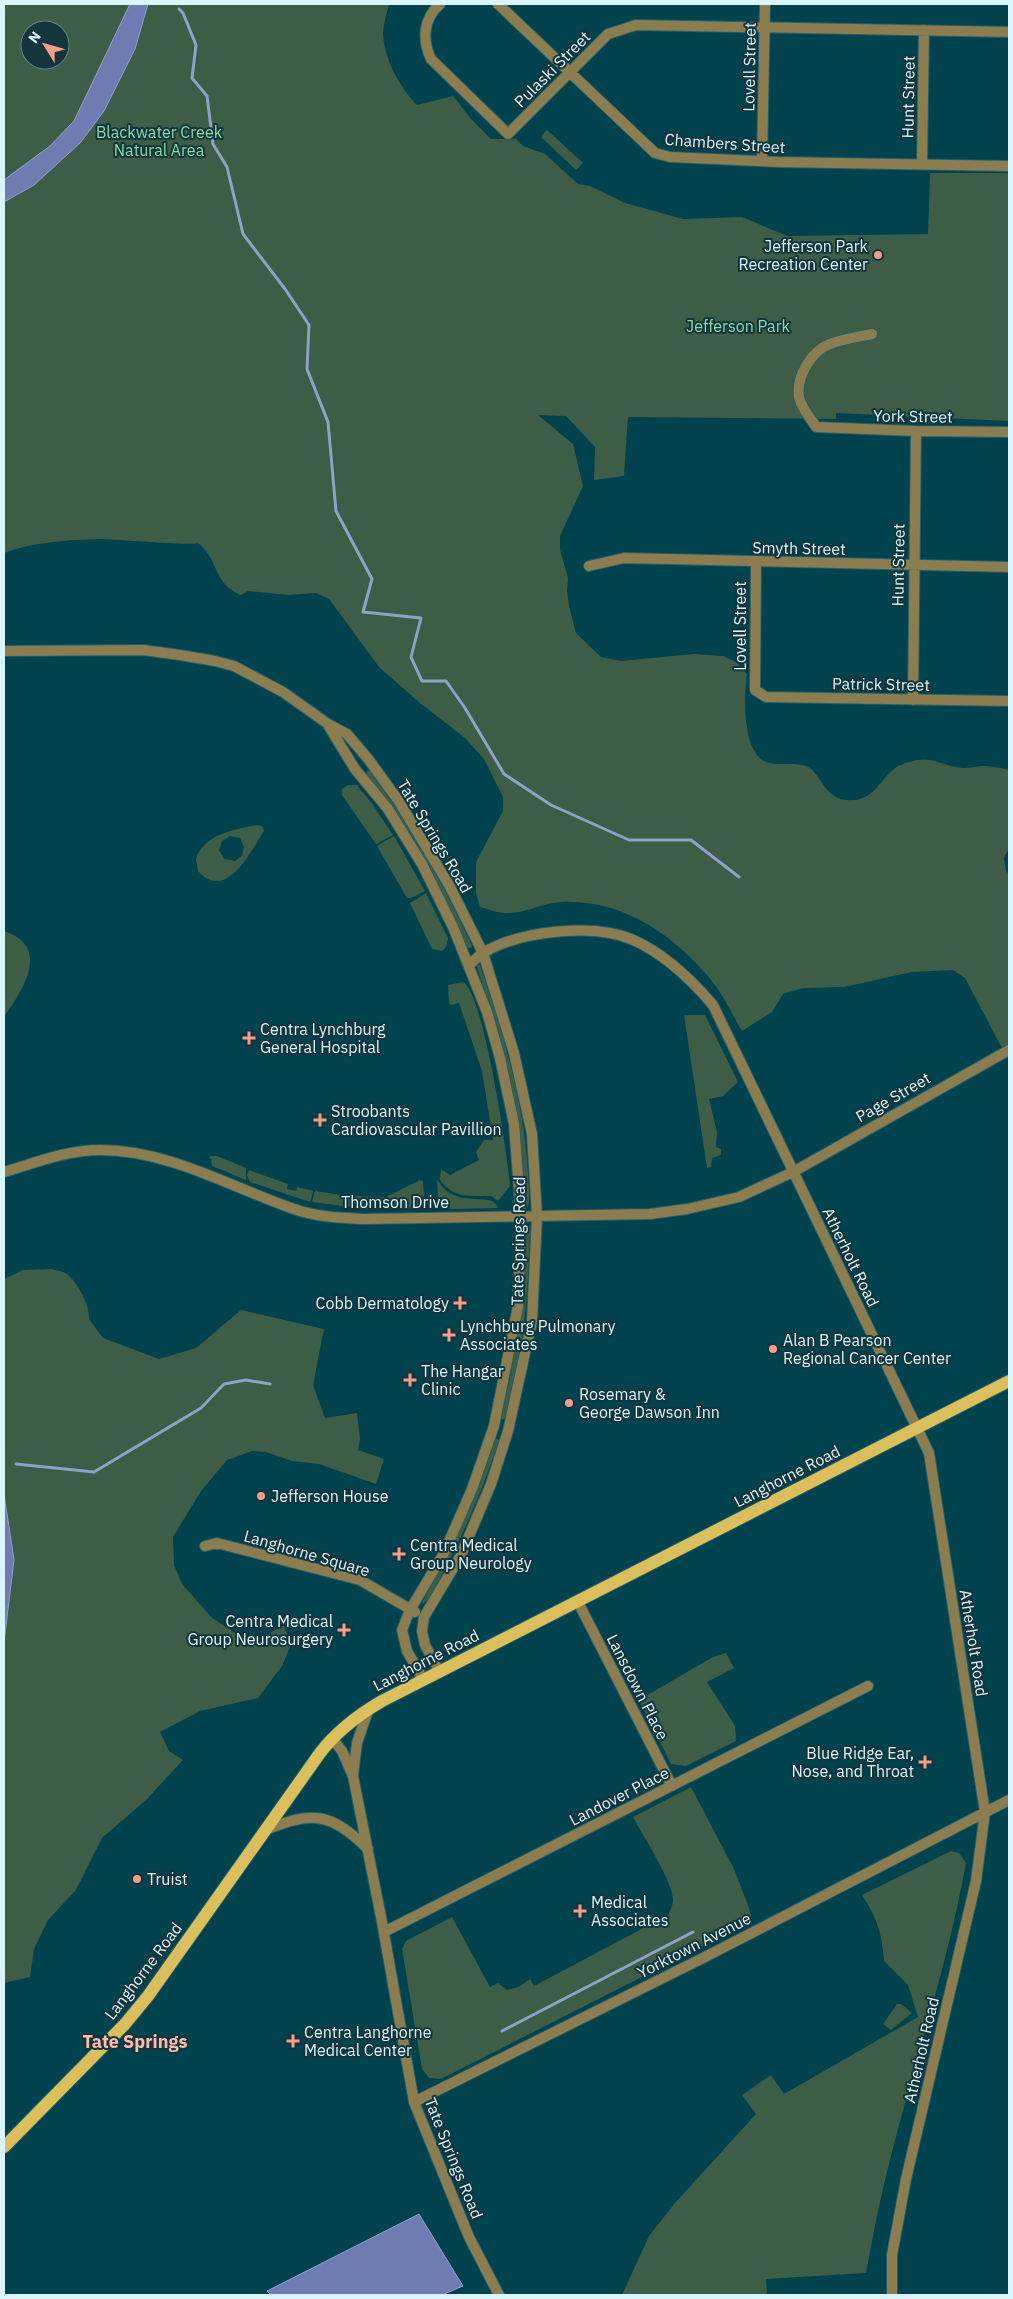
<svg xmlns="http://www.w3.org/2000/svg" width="1013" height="2299" viewBox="0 0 1013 2299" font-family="'IBM Plex Sans',sans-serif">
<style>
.green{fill:#3e5d47;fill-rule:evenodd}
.water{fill:#6f7cb3;stroke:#8fa1c9}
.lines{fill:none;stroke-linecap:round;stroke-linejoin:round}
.stream{stroke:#8fa1c9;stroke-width:3}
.street-casing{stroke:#235f69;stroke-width:12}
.primary-casing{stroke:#235f69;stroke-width:14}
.street{stroke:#8b7d50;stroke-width:10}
.primary{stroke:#dbbf5c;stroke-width:12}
.poi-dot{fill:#f49e8a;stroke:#14353c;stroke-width:2}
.labels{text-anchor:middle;stroke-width:4;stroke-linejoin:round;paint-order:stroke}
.street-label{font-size:16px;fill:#daf6fc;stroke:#14353c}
.park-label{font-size:16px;fill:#89dda4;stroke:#14353c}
.poi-label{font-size:16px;fill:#daf6fc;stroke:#14353c;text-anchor:start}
.neighbourhood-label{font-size:18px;font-weight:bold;fill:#febcad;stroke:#14353c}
</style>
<rect width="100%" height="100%" fill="#00424d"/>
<path class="green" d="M4 4H389C387 12 384 22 383 31 383 57 399 87 417 105L453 96 471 119 491 139H516L523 146 545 154 578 184 590 186 625 203 683 219 742 217 787 236 928 234 930 173H1009V421L836 413V419L628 417 624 476 594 480 595 447 566 416 538 415 573 444 583 486 560 536V550L568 578 567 591 569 606 576 633 601 657 621 661 694 654 723 656 736 662 747 674C744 695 741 758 770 763 782 766 800 761 811 769 826 783 826 802 855 800 874 798 881 779 895 768 899 765 904 764 909 762 933 754 942 767 964 768 970 768 977 766 983 766 991 766 1001 768 1009 770V848L1004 858 1006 871 1009 874V1044L1002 1048 965 978 953 970 912 972 844 987 803 988 783 994 772 1012 742 1031C733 1016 725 999 715 985 677 937 625 899 561 902 543 903 524 914 505 913 497 913 488 909 480 907L476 893V862L503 811V797L484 759 465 738 420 703 379 667 329 599 316 593 289 595 248 591 241 595C212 583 220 561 198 543 193 546 114 539 99 539 68 540 33 542 4 553ZM30 30H60V60H30Z
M547 130 583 163 576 170 542 138V135Z
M368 770C376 775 383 788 389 797 422 843 448 894 472 946L471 948H468C438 887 405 828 366 773Z
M348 785H358V787L371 802 393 835 376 844 342 795V789Z
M257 825 262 826 264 831C251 851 226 903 198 871L196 859C203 834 236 829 257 825ZM230 836 240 838 244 847 242 856 235 861 224 859 219 850 222 841Z
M394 836 425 891 411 898H407L377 846Z
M426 893 448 938 446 947 442 951 432 949 410 903Z
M4 931C51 946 24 989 4 1017Z
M476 964 480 965C503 1032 524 1101 528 1173 528 1184 531 1197 528 1207L525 1206 517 1125 494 1020Z
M463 982C484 993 508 1157 510 1186L498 1201 491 1196C472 1196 453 1199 440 1180L441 1169 450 1175 479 1160 476 1152 484 1140H493L482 1071 459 1003 451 1005 449 1003 448 985Z
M684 1015H705L738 1082 723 1096 709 1099 717 1132 716 1147 721 1149V1155L712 1158 711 1167 707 1168Z
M211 1156H217L246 1168V1180L212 1166 211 1159 209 1158Z
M249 1170 288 1184 287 1189 296 1191 297 1187 313 1191 310 1202 250 1182 247 1175Z
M437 1179C454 1212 493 1189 498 1208L454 1209 443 1208 438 1201Z
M420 1180 423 1181 424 1201 419 1207 367 1209 312 1202 315 1191 348 1196 386 1197Z
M526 1225 530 1226C529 1282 525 1337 512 1391 510 1400 509 1413 503 1420L500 1417 510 1378 519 1324Z
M52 1269C57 1271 63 1271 67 1274 78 1283 90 1306 89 1319L103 1338 159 1359 196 1348 241 1310 324 1329 313 1385 325 1418 357 1413 360 1439 358 1450 384 1459 376 1484 319 1464 292 1461 266 1452 252 1451 227 1460 201 1491 173 1537 174 1565 182 1584 212 1618 238 1635 263 1637 284 1625 291 1644 282 1666 258 1698 200 1711 160 1732 169 1751 183 1760 147 1799 102 1838 76 1890 48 1920 34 1949 30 1977 4 1983V1279L23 1270Z
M495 1438 499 1440C481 1496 457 1548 429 1599L421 1605 448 1553 474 1495Z
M726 1653 734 1668 707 1682 735 1726 736 1741 686 1766 671 1764 639 1700 711 1658Z
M691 1787 734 1869 749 1908 752 1921 441 2079 429 2078 422 2069 402 1949 406 1941 452 1917 490 1987 498 1983 507 1990 519 1987 530 1979 534 1986 668 1915C670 1911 673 1905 673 1900 673 1882 643 1836 633 1817Z
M951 1851 959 1853 966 1863C947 1969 911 2072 886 2176 878 2208 872 2241 866 2273L766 2279 767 2295H622L649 2236 675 2203 756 2114 742 2095 771 2075 784 2094 918 2017 908 1985 884 1961C882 1933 877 1918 862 1895Z
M897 2004H901L912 2013 891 2030 883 2024Z"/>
<path class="water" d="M130 4H148L135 49 104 111 80 143 34 185 4 202V180L50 146 74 121Z
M4 1494 14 1560 4 1642Z
M419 2214 463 2286 442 2295H271L267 2291Z"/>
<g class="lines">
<path class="stream" d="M179 9 183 13 196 45 192 78 207 96 213 144 227 167 243 234 285 289 309 325 307 369 328 422 336 511 372 579 363 612 421 618 411 657 422 681H446L465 708 504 774 551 805 629 840H691L739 877
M16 1464 94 1472 201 1408 224 1384 246 1380 270 1384
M502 2031 693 1932"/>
<defs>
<path id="street" d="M440 4C423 19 422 40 431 59L508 134 608 34 636 25 1009 32
M498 4 655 153 670 157 779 162 1009 166
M762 161 765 4
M922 164 924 30
M872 334C858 337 843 339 830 344 811 351 796 377 799 397 801 408 810 417 816 427L916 431 1009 432
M756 562 755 690 766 697 1009 701
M589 566 624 558 1009 567
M4 651 143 650 180 655 215 661 234 666 283 692 328 724 347 734 369 760 398 800 449 885 483 953 514 1053 532 1134 537 1216 532 1321 508 1431 491 1484 461 1555 424 1617 422 1631 425 1645 439 1671
M913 700 916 431
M328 725 355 769 388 809 422 864 453 927 487 1012 500 1058 514 1124 521 1216 518 1306 494 1426 472 1489 444 1553 410 1610 402 1630 407 1651 423 1679
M469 965C474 961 478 956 483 953 519 931 592 923 631 939 664 953 690 978 713 1005L929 1453 985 1812 976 1881 906 2179 892 2255V2295
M4 1172C35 1163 67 1150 100 1150 169 1150 230 1187 294 1209 316 1217 342 1218 365 1219L650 1214 687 1209 739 1197 793 1172 1009 1050
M205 1546 217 1543 360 1580 415 1612
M578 1602 672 1786
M332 1738 342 1751 353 1776 382 1922 414 2102 469 2237 499 2295
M353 1775 357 1743 369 1708
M265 1830C313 1811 330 1812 368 1849
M384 1932 868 1686
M414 2102 705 1957 1009 1800"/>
<path id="primary" d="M4 2147 125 2024 148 1996 320 1753C337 1731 358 1715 382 1701L1009 1381"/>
</defs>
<use href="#street" class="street-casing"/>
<use href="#primary" class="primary-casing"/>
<use href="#street" class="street"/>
<use href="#primary" class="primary"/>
</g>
<g class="poi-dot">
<circle cx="878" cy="255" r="5"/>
<path d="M246.5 1030.5h5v5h5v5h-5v5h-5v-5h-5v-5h5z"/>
<path d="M317.5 1112.5h5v5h5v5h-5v5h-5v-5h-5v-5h5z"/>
<path d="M457.5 1295.5h5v5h5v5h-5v5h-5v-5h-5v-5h5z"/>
<path d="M446.5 1327.5h5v5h5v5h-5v5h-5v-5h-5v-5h5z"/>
<circle cx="773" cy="1349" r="5"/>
<path d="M407.5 1372.5h5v5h5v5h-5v5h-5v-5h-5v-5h5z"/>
<circle cx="569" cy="1403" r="5"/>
<circle cx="261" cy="1496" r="5"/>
<path d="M396.5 1546.5h5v5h5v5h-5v5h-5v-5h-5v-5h5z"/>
<path d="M341.5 1622.5h5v5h5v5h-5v5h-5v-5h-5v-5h5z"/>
<path d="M922.5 1754.5h5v5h5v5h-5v5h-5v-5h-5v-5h5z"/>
<circle cx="137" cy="1879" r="5"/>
<path d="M577.5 1903.5h5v5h5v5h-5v5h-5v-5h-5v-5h5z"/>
<path d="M290.5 2033.5h5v5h5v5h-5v5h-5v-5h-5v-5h5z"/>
</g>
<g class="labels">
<g class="street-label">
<text transform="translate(749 67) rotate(-89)" y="6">Lovell Street</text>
<text transform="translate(552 69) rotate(-45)" y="6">Pulaski Street</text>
<text transform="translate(908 97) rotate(-89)" y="6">Hunt Street</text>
<text transform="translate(725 143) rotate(4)" y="6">Chambers Street</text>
<text transform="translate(913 416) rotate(1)" y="6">York Street</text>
<text transform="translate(799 548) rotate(1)" y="6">Smyth Street</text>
<text transform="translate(898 565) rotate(-89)" y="6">Hunt Street</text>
<text transform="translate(740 626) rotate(-90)" y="6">Lovell Street</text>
<text transform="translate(881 684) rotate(1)" y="6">Patrick Street</text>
<text transform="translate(435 836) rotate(59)" y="6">Tate Springs Road</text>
<text transform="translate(893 1097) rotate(-30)" y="6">Page Street</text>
<text x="395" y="1208">Thomson Drive</text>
<text transform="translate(518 1241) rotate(-89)" y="6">Tate Springs Road</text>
<text transform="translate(851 1257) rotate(64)" y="6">Atherholt Road</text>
<text transform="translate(787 1476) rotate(-27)" y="6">Langhorne Road</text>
<text transform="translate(307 1553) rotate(16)" y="6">Langhorne Square</text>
<text transform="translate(974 1643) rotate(81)" y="6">Atherholt Road</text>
<text transform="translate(426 1660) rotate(-27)" y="6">Langhorne Road</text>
<text transform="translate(638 1687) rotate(63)" y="6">Lansdown Place</text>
<text transform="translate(619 1796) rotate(-27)" y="6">Landover Place</text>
<text transform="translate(694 1945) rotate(-27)" y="6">Yorktown Avenue</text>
<text transform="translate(143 1971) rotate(-53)" y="6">Langhorne Road</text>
<text transform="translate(921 2050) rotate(-77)" y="6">Atherholt Road</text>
<text transform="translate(454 2158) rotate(68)" y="6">Tate Springs Road</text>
</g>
<g class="park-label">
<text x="159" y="138">Blackwater Creek<tspan x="159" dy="18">Natural Area</tspan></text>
<text x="738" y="332">Jefferson Park</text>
</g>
<g class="poi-label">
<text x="868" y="252" text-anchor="end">Jefferson Park<tspan x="868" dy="18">Recreation Center</tspan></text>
<text x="260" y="1035">Centra Lynchburg<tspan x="260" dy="18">General Hospital</tspan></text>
<text x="331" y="1117">Stroobants<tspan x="331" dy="18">Cardiovascular Pavillion</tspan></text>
<text x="449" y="1309" text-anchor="end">Cobb Dermatology</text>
<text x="460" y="1332">Lynchburg Pulmonary<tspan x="460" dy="18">Associates</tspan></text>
<text x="783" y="1346">Alan B Pearson<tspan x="783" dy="18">Regional Cancer Center</tspan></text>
<text x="421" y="1377">The Hangar<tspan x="421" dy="18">Clinic</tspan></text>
<text x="579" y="1400">Rosemary &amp;<tspan x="579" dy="18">George Dawson Inn</tspan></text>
<text x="271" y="1502">Jefferson House</text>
<text x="410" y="1551">Centra Medical<tspan x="410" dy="18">Group Neurology</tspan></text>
<text x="333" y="1627" text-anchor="end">Centra Medical<tspan x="333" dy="18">Group Neurosurgery</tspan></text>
<text x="914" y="1759" text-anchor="end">Blue Ridge Ear,<tspan x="914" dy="18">Nose, and Throat</tspan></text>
<text x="147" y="1885">Truist</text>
<text x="591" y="1908">Medical<tspan x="591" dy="18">Associates</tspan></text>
<text x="304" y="2038">Centra Langhorne<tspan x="304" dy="18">Medical Center</tspan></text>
</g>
<g class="neighbourhood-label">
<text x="135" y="2048">Tate Springs</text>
</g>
</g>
<rect width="1013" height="2299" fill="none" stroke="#daf6fc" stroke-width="10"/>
<g transform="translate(45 45) rotate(307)"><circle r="24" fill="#14353c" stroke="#638289"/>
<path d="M0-4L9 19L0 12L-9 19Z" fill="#f49e8a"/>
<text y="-8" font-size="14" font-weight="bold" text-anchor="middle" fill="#daf6fc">N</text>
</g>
</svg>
